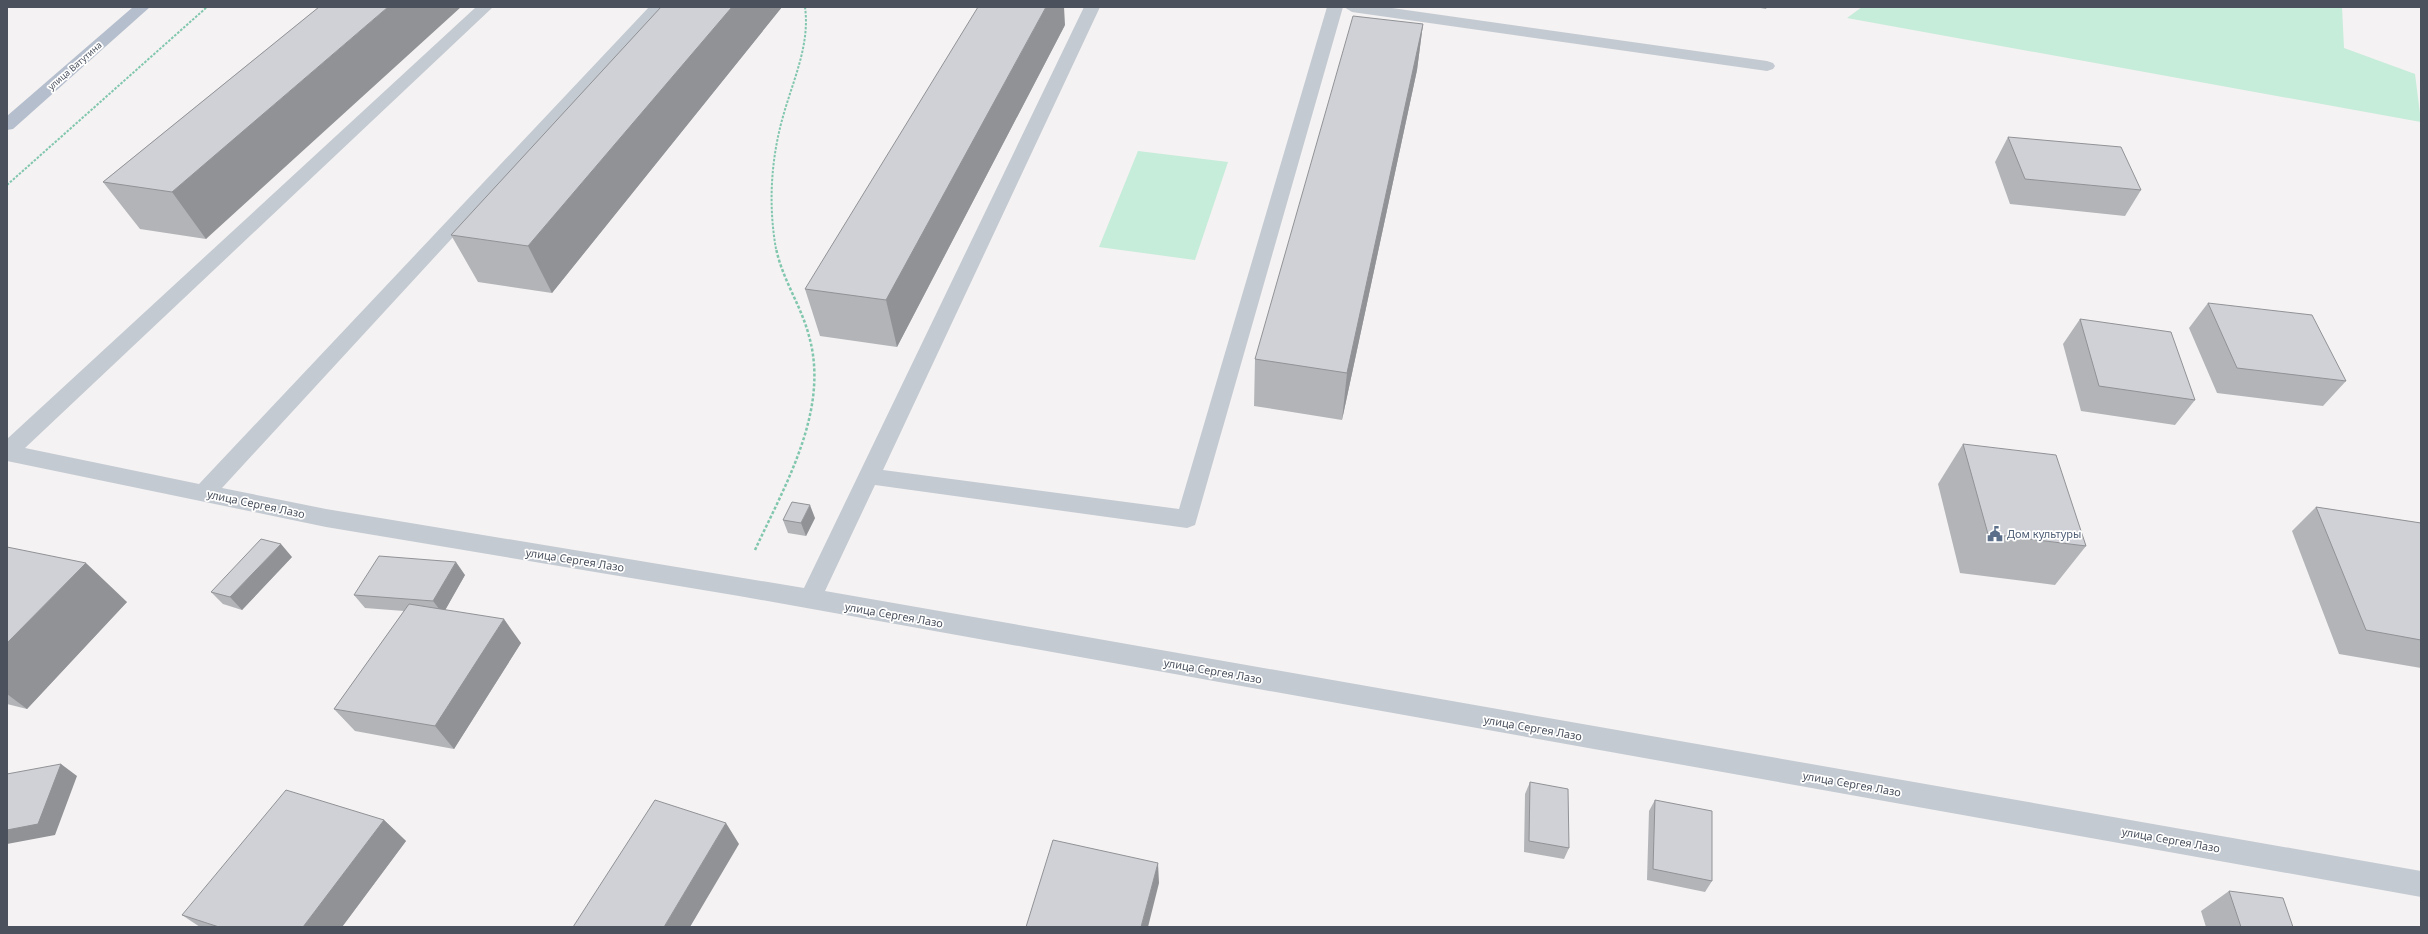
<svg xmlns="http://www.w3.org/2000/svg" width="2428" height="934" viewBox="0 0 2428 934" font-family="'Noto Sans',sans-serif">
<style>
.green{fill:#c6ecda}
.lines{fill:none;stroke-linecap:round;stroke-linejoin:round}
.path-far1{stroke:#81c7ae;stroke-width:2;stroke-dasharray:2.5 1.5;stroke-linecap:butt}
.path{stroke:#81c7ae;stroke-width:2.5;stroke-dasharray:3 2;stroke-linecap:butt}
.minor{fill:#c4cad2;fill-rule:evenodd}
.major{fill:#b5becd;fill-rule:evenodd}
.wall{fill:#b2b4b8}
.shaded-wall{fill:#919296}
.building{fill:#cfd1d6;stroke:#919296}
.labels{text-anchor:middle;stroke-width:3.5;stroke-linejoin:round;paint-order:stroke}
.far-street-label{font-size:9px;fill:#4b525e;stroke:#fff}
.street-label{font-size:11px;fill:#4b525e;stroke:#fff}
.service-label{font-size:11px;fill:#4e5e75;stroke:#fff;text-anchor:start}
</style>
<rect width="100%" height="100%" fill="#f4f2f2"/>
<path class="green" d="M1862 7H2342L2344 48 2415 74 2421 122 1847 18Z
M1138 151 1228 162 1195 260 1099 247Z"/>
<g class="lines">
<path class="path-far1" d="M7 185 207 7
M776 249C768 204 771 157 784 113 794 78 810 44 805 7"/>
<path class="path" d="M755 550C785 485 830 410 809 336 801 305 782 279 776 248"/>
<path class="minor" d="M476 7H493L25 448 199 484 649 7H665L222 488 326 509 804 588 1084 7H1100L883 470 1179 509 1327 7H1343L1195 525 1187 528 875 485 825 591 2421 871V897L739 596 326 527 7 461V439Z
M1344 7H1385L1767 61 1773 63 1775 66 1773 69 1767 71 1352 12Z"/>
<path class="major" d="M133 7H150L13 129 7 130V116Z"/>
</g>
<path class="wall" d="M319 7 206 239 140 229 103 182Z
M661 7H782L552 293 478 282 451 235Z
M1755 7H1767L1766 9Z
M1423 24 1417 70 1342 420 1254 406 1255 359Z
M1065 25 897 347 820 336 805 289Z
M2008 137 2141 190 2125 216 2010 204 1995 162Z
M2208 303 2346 381 2323 406 2217 393 2189 328Z
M2080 319 2195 400 2175 425 2081 411 2063 344Z
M1963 444 2086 546 2055 585 1960 573 1938 484Z
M2316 507 2421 523V668L2339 654 2292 531Z
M815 518 806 536 788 533 783 520Z
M7 547 127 602 27 709 7 704Z
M292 557 242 610 223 604 211 592Z
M465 575 445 610 521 643 454 749 355 731 334 709 404 611 365 608 354 595Z
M1530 782 1569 848 1564 859 1524 852 1525 794Z
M1655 800 1712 881 1705 892 1647 880 1649 811Z
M384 820 406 841 342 927H200L182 915Z
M2229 891 2293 927H2206L2201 911Z"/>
<path class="shaded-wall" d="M388 7H461L206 239 172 192Z
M732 7H782L552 293 528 246Z
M1046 7H1064L1065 25 897 347 886 300Z
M1423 24 1417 70 1342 420 1347 373Z
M810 505 815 518 806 536 801 523Z
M281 544 292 557 242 610 230 597Z
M456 562 465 575 443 614 433 601Z
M86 563 127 602 27 709 7 694V643Z
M504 619 521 643 454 749 435 726Z
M61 764 77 776 55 835 7 844V830Z
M384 820 406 841 342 927H303Z
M726 823 739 844 690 927H664Z
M1158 863 1159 883 1148 927H1141Z"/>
<path class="building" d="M319 7H388L172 192 103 182Z
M661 7H732L528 246 451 235Z
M978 7H1046L886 300 805 289Z
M1353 16 1423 24 1347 373 1255 359Z
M2008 137 2121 147 2141 190 2025 179Z
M2208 303 2312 315 2346 381 2237 368Z
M2080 319 2171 332 2195 400 2099 386Z
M1963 444 2056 455 2086 546 1988 534Z
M792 502 810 505 801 523 783 520Z
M2316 507 2421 523V640L2366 630Z
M261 539 281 544 230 597 211 592Z
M7 547 86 563 7 643Z
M379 556 456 562 433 601 354 595Z
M409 604 504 619 435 726 334 709Z
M61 764 38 824 7 830V774Z
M1530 782 1568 789 1569 848 1529 841Z
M286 790 384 820 303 927H219L182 915Z
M655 800 726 823 664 927H573Z
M1655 800 1712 811V881L1653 869Z
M1053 840 1158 863 1141 927H1026Z
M2229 891 2283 898 2293 927H2241Z"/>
<defs>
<symbol id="civic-bare" viewBox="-9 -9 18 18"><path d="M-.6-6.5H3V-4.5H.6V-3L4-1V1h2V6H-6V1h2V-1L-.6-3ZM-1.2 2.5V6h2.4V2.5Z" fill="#5c6f8a" stroke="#fff" stroke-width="2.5" paint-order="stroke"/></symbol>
</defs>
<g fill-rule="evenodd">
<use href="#civic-bare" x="1984" y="523" width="22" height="22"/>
</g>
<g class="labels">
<g class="far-street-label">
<text transform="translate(75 66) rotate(-41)" y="3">улица Ватутина</text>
</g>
<g class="street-label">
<text transform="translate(256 504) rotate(12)" y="4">улица Сергея Лазо</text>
<text transform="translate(575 560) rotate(9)" y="4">улица Сергея Лазо</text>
<text transform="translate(894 615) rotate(10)" y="4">улица Сергея Лазо</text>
<text transform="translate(1213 671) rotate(10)" y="4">улица Сергея Лазо</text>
<text transform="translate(1533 728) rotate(10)" y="4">улица Сергея Лазо</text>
<text transform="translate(1852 784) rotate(10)" y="4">улица Сергея Лазо</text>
<text transform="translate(2171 840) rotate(10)" y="4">улица Сергея Лазо</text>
</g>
<g class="service-label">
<text x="2007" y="538">Дом культуры</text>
</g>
</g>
<rect width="2428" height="934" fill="none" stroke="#4b525e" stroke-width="16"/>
</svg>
